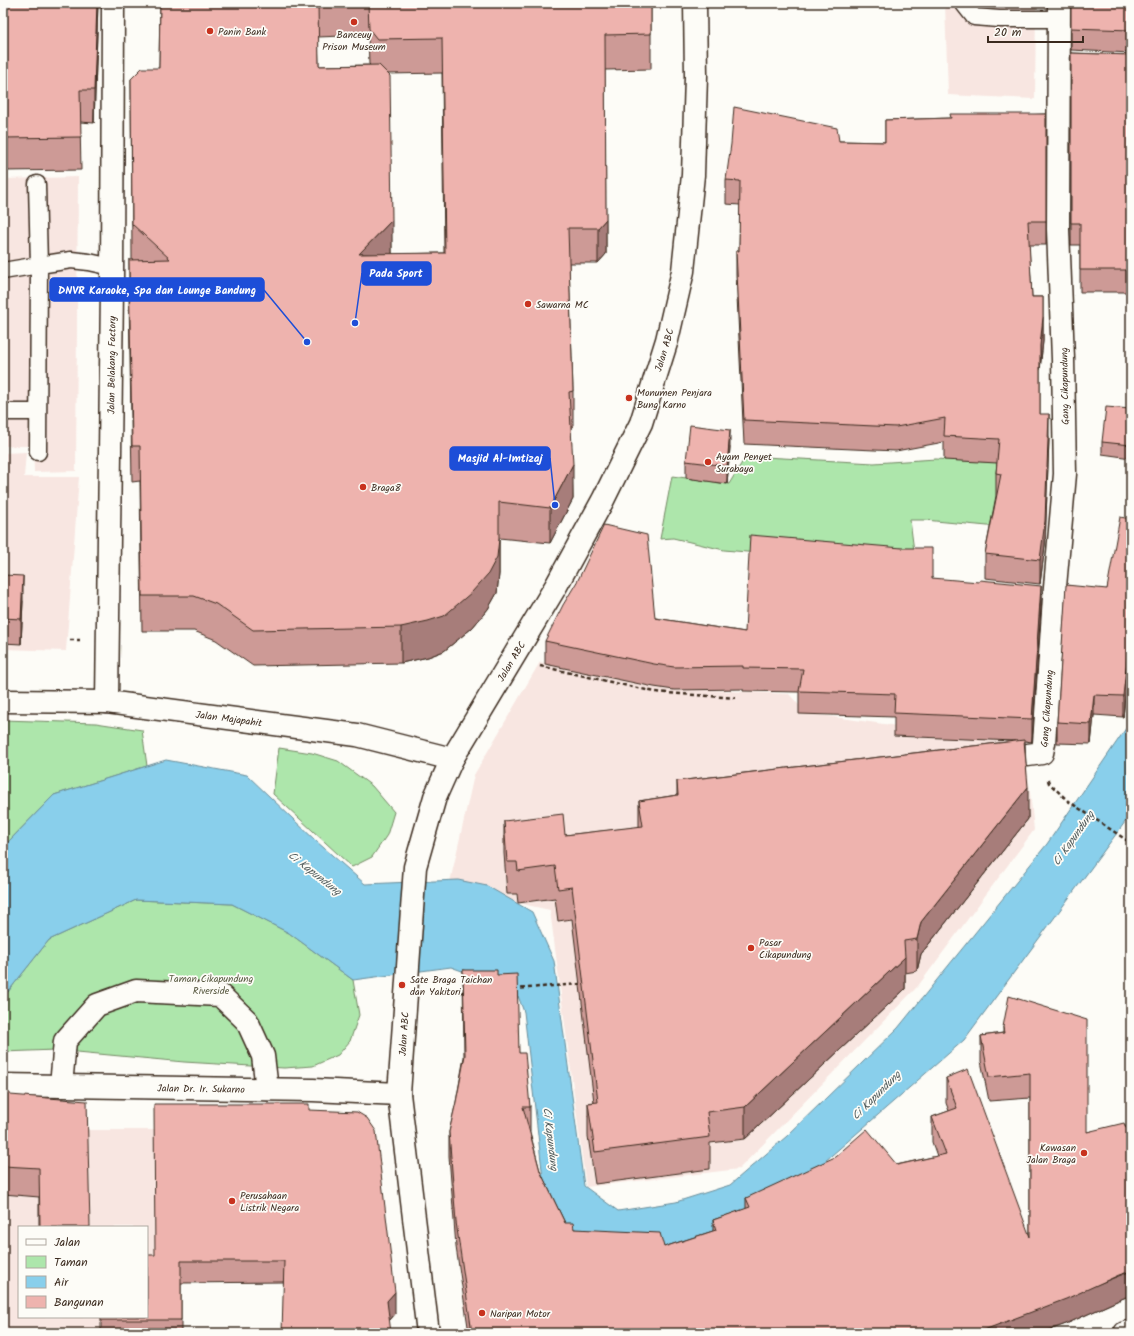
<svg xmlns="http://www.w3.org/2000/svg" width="1134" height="1336" viewBox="0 0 1134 1336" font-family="Kalam,sans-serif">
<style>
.built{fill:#f8e6e1;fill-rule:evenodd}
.green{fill:#ade6ab;stroke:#748864}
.water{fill:#89cfeb;stroke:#6a8d99}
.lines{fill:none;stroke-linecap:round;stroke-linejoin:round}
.service-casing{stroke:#3b2a1e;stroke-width:19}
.pedestrian-casing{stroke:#3b2a1e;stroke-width:25}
.minor-casing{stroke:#3b2a1e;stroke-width:25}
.tertiary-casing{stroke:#3b2a1e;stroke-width:25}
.primary-casing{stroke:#3b2a1e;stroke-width:25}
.path{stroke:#3b2a1e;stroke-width:2.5;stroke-dasharray:4 3;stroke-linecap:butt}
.service{stroke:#fdfcf7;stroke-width:16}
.pedestrian{stroke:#fdfcf7;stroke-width:22}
.minor{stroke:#fdfcf7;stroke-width:22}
.tertiary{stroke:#fdfcf7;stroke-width:22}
.primary{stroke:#fdfcf7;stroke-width:22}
.wall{fill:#cd9a96;stroke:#3b2a1e;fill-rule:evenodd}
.shaded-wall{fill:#a77d7a;stroke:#3b2a1e}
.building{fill:#eeb3ae;stroke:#3b2a1e}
.poi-dot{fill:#c8321e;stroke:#fdfcf7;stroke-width:1.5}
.labels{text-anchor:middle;stroke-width:3.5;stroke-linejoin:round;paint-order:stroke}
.poi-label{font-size:10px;fill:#3b2a1e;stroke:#fdfcf7;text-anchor:start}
.street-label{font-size:10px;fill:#3b2a1e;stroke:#fdfcf7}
.park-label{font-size:10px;fill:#585941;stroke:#fdfcf7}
.water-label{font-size:11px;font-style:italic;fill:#525c5c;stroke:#fdfcf7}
.leader{fill:none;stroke:#1d4ed8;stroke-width:1.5}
.callout-dot{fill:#1d4ed8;stroke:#fdfcf7;stroke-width:1.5}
.callout{fill:#1d4ed8;stroke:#1d4ed8;stroke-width:1.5}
.callout-label{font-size:11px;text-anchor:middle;font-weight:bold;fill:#fff}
</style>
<rect width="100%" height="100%" fill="#fdfcf7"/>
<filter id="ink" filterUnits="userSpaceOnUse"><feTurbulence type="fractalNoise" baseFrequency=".025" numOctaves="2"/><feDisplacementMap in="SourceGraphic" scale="8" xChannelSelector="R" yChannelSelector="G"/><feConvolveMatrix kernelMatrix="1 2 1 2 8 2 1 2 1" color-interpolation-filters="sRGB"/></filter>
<g filter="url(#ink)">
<path class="built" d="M945 3H1036L1035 99 948 95Z
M78 177 76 471 34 472 33 446H3V179Z
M26 452 24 477H79L66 651 3 649V453Z
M540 662 670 688 789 694 806 713 1025 744 1034 830 918 986 739 1169 586 1187 550 910 513 902 450 882 474 775Z
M9 1130H164L171 1333 5 1332ZM19 1227H147V1317H19Z"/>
<path class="green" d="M746 456 874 463 936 459 986 462H999L1029 530 925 520H910L915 559 860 562 724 550 673 538 660 539 672 476 729 484Z
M3 720 96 723 142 730 147 766 54 795 8 842 3 841Z
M279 748 312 753 338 761 372 786 394 812 387 835 372 857 352 867 273 794Z
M136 900 232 904 289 933 353 980 359 1015 350 1041 338 1055 313 1066 284 1068 184 1062 56 1050 3 1052V998L49 940Z"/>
<path class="water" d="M1131 721V814L964 1040 777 1203 670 1251 579 1249 545 1196 524 1012 518 996 498 984 451 967 353 980 289 933 232 904 136 900 49 940 3 998V856L8 842 54 795 166 760 247 775 316 841 365 884 458 880 487 886 532 912 554 961 584 1186 618 1211 676 1202 730 1185 787 1136 898 1028 1047 844Z"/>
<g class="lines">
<defs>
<path id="service" d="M963 3 974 17 999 19H1059
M3 271 39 265 37 184
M3 412H38
M38 452 39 265 71 260 89 262 112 267"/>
<path id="pedestrian" d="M61 1086 65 1041 97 1005 136 991 220 995 247 1021 263 1056 267 1089"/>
<g id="minor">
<path id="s1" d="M3 701 107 702 357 735 452 759"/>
<path id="s2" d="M107 702 112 288 113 3"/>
<path id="s3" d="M1028 755 1042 753 1044 743 1054 598 1065 474 1063 359 1058 229 1059 3"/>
<path id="s4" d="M3 1085 313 1090 399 1094"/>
</g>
<g id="tertiary">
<path id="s5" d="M428 1333 399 1094 415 867 435 797 452 759 556 586 603 500 641 423 667 340 683 271 693 175 696 76 695 3"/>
</g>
<path id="primary" d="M1125 1333 1131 1331"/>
</defs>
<use href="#service" class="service-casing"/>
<use href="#pedestrian" class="pedestrian-casing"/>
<use href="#minor" class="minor-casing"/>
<use href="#tertiary" class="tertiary-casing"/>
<use href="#primary" class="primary-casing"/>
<path class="path" d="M70 640H80
M540 666 655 692 735 698
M1048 780 1049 783 1068 801 1131 843
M514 989 580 984
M459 992H467"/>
<use href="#service" class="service"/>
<use href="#pedestrian" class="pedestrian"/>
<use href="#minor" class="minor"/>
<use href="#tertiary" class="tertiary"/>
<use href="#primary" class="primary"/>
</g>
<path class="wall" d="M3 3H98L94 123 80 122 81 170 3 171Z
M160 3H651V69L605 70 606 254 598 263H569L573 391V427H571L573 499 550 543 499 538V574L497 593 488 609 472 628 444 651 428 657 401 663 253 666 216 640 194 631H142L140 481 132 482 129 295V260H133L132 259 131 79 159 68ZM368 35 369 64 370 65 319 66 318 37ZM442 73 444 253 392 254 388 74Z
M1071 3H1131V53L1071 50Z
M1071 53 1131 55V292H1080V245H1071Z
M1046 114V245H1029L1032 297H1043V341L1040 370V414L1049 438 1045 545 1040 584 985 578V554L996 496V473L997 463 944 460V442L896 451 744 444 736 275V251H739L740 205 726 204V180L839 141 885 142V120L951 118Z
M1131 409V458L1102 454V442Z
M730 447 727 484 686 478V461Z
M1131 519V663H1129L1123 717 1094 715 1091 744 1057 743V722L1107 589Z
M3 575 23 601 21 644 3 643Z
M932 578 1041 609 1032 742 1025 741 1028 819 921 954 917 971 905 973V989L745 1139 710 1143V1169L595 1184 588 1136V1103L594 1102 572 919 558 921 555 898 518 903 517 894H507L504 853V821L565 835 639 827V801L677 795V781L1015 741 894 736V717L799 714V692L743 691V689L674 690 654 687 545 664V641L655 618 745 632Z
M463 970 497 975 519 1053 530 1107V1132L540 1171 565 1223 574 1229 664 1247 713 1231V1220L746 1209V1198L937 1156 932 1142V1117L949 1111 946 1103V1078L1030 1237V1098L989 1101 981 1061V1036L1003 1033V1027L1087 1132 1126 1128 1131 1126V1295L1119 1300 1066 1324 1041 1333H469L456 1247 449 1156V1132L456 1102 464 1057Z
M3 1092 10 1095 90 1227H39V1197L3 1194Z
M309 1110 395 1314 390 1320 284 1282 181 1283V1333H101V1317L155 1255Z"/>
<path class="shaded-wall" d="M97 3H98L94 123V90Z
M606 219V254L598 263V228Z
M392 220V255L359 254Z
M1043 317V341L1040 370V346Z
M1049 414V438L1045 545 1040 584V560Z
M730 430V447L727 484V466Z
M573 464V499L550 543V508Z
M499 539V574L497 593 488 609 472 628 444 651 428 657 401 663V627Z
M23 576V601L21 644V619Z
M1041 586V609L1032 742V719Z
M1129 642V663L1123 717V696Z
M1094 695V715L1091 744V724Z
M1028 787V819L921 954 917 971V939L921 922Z
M905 957V989L745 1139V1107Z
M1131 1271V1295L1119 1300 1066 1324 1041 1333H976Z
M395 1292V1314L387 1323V1301Z"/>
<path class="building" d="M3 3H97L94 90H80L81 137 3 138Z
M160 3H318L319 66 379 65 390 76 392 220 359 254 445 253 442 38 377 39 369 29 368 3H651V34L605 35 606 219 598 228H568L573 391 569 392 573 464 550 508 499 502V539L497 557 488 574 472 592 444 616 428 621 401 627 253 630 216 604 194 596H142L140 446H132L129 260 170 259 132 224 131 79 142 68H159Z
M1071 3H1131V30L1071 28Z
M1071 53 1131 55V270H1080V223H1071Z
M734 107 837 128 839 141 885 142V120L951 118 950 114H1046V221H1028L1032 297H1043V317L1040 346V414H1049L1045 521 1040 560 985 554 1001 474 996 473 999 439 944 436 945 418 896 427 744 420 736 251H739L740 181 726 180 731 144Z
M1106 407 1131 409V445L1102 442Z
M690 425 730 430 727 466 686 461Z
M1120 517 1131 519V642H1129L1123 696 1094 695 1091 724 1057 722 1066 585 1107 589Z
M604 525 647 535 655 618 745 632 750 535 902 548H932V578L979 582 980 580 1041 586 1032 719 894 713 895 694 799 691 803 669 743 668V666L674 667 654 664 545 641 563 605 578 580Z
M3 575 23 576 21 619 3 618Z
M1024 740 1028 787 921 922 917 939 904 941 905 957 745 1107 707 1112 710 1137 595 1152 588 1103 598 1102 572 887 558 889 555 866 518 871 517 862H507L504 821 563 814 565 835 643 826 639 801 678 795 677 781Z
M463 970H497V975L517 974 519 1053H525L530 1107H523L540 1171 565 1223H573L574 1229 660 1233 664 1247 716 1230 713 1220 750 1207 746 1198 835 1157 867 1129 897 1165 946 1154 932 1117 957 1108 946 1078 968 1069 1030 1237V1073L989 1077 981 1036 1004 1033 1003 1027 1009 996 1087 1020V1132L1124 1123 1126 1128 1131 1126V1271L1119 1275 1066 1299 976 1333H472L456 1222 449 1132 456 1102 465 1055Z
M3 1092 10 1093V1095L87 1101 90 1227H40L39 1168 3 1166Z
M154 1104H309V1110L357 1112 367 1118 376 1131 395 1292 387 1301 391 1333H282L284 1261H181V1320H101V1317H147V1255H155Z"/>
</g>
<g class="poi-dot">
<circle cx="354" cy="22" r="4"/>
<circle cx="210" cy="31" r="4"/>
<circle cx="528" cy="304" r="4"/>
<circle cx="629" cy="398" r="4"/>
<circle cx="708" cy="462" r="4"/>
<circle cx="363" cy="487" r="4"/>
<circle cx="751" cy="948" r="4"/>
<circle cx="402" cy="985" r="4"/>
<circle cx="1084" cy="1153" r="4"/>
<circle cx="232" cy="1201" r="4"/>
<circle cx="482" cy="1313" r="4"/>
</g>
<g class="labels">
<g class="poi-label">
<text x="218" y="35">Panin Bank</text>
<text x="354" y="38" text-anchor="middle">Banceuy<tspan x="354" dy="12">Prison Museum</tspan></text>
<text x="536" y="308">Sawarna MC</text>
<text x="637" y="396">Monumen Penjara<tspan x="637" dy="12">Bung Karno</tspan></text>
<text x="716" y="460">Ayam Penyet<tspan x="716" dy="12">Surabaya</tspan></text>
<text x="371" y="491">Braga8</text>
<text x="759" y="946">Pasar<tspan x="759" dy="12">Cikapundung</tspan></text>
<text x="410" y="983">Sate Braga Taichan<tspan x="410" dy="12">dan Yakitori</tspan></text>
<text x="1076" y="1151" text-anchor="end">Kawasan<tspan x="1076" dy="12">Jalan Braga</tspan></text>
<text x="240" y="1199">Perusahaan<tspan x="240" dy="12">Listrik Negara</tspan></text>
<text x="490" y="1317">Naripan Motor</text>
</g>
<g class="street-label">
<text dy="4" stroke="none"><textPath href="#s5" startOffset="1045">Jalan ABC</textPath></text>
<text dy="4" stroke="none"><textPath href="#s2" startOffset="337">Jalan Belakang Factory</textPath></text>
<text transform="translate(1064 386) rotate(-91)" y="4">Gang Cikapundung</text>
<text dy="4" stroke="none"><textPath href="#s5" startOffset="697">Jalan ABC</textPath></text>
<text dy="4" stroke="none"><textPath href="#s3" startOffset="59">Gang Cikapundung</textPath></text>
<text dy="4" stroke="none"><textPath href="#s1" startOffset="227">Jalan Majapahit</textPath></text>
<text dy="4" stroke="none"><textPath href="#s5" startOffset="301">Jalan ABC</textPath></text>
<text dy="4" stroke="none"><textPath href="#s4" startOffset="198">Jalan Dr. Ir. Sukarno</textPath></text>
</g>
<g class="park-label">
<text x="211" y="982">Taman Cikapundung<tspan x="211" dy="12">Riverside</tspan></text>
</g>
<g class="water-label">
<text transform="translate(1073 838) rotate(-55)" y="4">Ci Kapundung</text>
<text transform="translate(315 873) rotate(38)" y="4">Ci Kapundung</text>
<text transform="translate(876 1095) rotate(-45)" y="4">Ci Kapundung</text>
<text transform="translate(551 1139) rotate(83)" y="4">Ci Kapundung</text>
</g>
</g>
<path class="leader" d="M355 323L362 273M307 342L264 290M555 505L550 458"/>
<g class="callout-dot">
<circle cx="355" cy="323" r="4"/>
<circle cx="307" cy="342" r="4"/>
<circle cx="555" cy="505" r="4"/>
</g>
<g class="callout">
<rect x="362" y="262" width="69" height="23" rx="4"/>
<rect x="50" y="278" width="214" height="23" rx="4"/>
<rect x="450" y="447" width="100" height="23" rx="4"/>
</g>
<g class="callout-label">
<text x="396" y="277">Pada Sport</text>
<text x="157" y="294">DNVR Karaoke, Spa dan Lounge Bandung</text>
<text x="500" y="462">Masjid Al-Imtizaj</text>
</g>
<rect width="1134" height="1336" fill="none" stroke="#fdfcf7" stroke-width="16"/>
<rect x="8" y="8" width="1118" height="1320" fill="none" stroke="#3b2a1e" stroke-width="1.5" filter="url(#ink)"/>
<rect x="18" y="1226" width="130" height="92" fill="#fdfcf7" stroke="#afa8a0"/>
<rect x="26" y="1239" width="20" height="6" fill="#fdfcf7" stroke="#afa8a0"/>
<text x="54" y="1246" font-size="12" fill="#3b2a1e">Jalan</text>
<rect x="26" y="1256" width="20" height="12" fill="#ade6ab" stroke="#afa8a0"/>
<text x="54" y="1266" font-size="12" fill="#3b2a1e">Taman</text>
<rect x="26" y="1276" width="20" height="12" fill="#89cfeb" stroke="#afa8a0"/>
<text x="54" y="1286" font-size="12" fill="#3b2a1e">Air</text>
<rect x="26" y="1296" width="20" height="12" fill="#eeb3ae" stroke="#afa8a0"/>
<text x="54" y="1306" font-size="12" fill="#3b2a1e">Bangunan</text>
<path d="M988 36v6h95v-6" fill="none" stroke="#3b2a1e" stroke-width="2"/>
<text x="994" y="36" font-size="12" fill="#3b2a1e" stroke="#fdfcf7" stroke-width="3" paint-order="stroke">20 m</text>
</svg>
